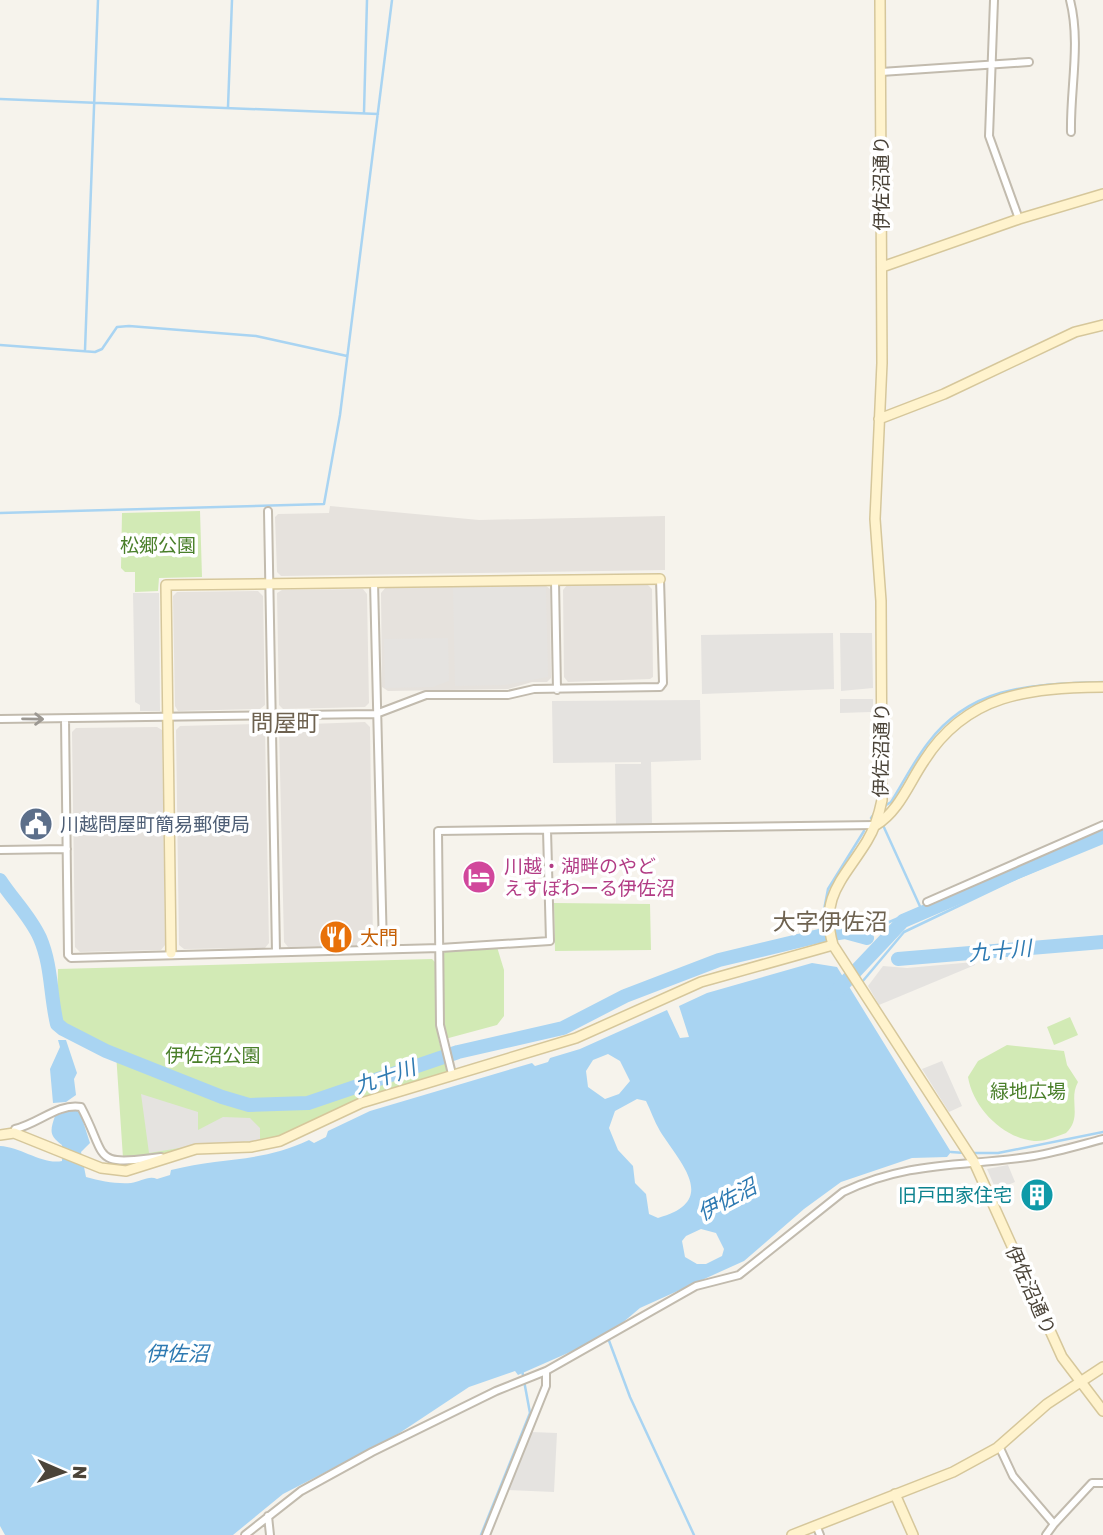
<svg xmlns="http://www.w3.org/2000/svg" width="1103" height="1535" viewBox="0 0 1103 1535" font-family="Rubik,'Noto Sans JP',sans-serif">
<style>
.industrial{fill:#e6e2dd}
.green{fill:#d2eab5}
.parking{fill:#e5e3e0}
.water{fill:#a9d4f2;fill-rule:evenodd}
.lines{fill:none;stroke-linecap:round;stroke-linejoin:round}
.stream{stroke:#a9d4f2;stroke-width:2.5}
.river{stroke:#a9d4f2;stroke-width:14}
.street-casing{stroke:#c2bbae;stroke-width:10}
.secondary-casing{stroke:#d6c79b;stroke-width:12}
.street{stroke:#fff;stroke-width:6}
.secondary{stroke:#fff3cd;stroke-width:9}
.oneway{stroke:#9c9892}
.labels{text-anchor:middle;stroke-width:7;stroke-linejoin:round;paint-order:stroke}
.street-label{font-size:19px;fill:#4b4439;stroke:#fff}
.park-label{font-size:19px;fill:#4a7f2a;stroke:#fff}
.service-label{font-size:19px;fill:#4e5e75;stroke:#fff;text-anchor:start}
.hotel-label{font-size:19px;fill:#b23c85;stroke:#fff;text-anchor:start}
.food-label{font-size:19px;fill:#c56008;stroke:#fff;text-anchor:start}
.culture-label{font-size:19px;fill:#0d838f;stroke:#fff;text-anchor:end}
.water-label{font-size:21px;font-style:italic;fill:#2e7ab2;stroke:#fff}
.quarter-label{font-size:23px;fill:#6e6250;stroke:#fff}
</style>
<rect width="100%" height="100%" fill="#f6f3ec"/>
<path class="industrial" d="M330 506 479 520 665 516V570L281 576 277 572 275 517 278 514 329 513Z
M647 584 652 589 653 677 650 679 568 682 564 677 563 590 567 585Z
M545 585 550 589 551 678 547 682H532L508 689 388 691 382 687 381 593 386 587Z
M363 589 367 594 369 703 365 707 283 709 279 705 277 593 282 590Z
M258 591 263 596 265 705 260 709 178 711 175 706 173 596 177 592Z
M365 722 370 727 373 941 369 945 288 947 284 942 279 728 282 725Z
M260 724 265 729 269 943 265 948 184 949 179 945 176 730 180 726Z
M157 727 162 730 165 945 161 950 80 952 75 947 72 732 76 728Z"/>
<path class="green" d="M200 511 202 577 159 578 158 591 135 592V572H125L121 568 122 513Z
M554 903 650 904 651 950 555 951Z
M497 947 504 970V1016L497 1025 445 1039 442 955 447 950Z
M432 959 435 962 438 1037 447 1072 370 1095 283 1137 249 1144 123 1158 116 1053 79 1035 60 1019 57 1013 58 969Z
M1070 1017 1078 1035 1054 1045 1047 1027Z
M1007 1045 1064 1051 1067 1065 1078 1082C1068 1100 1083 1117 1066 1133 1057 1136 1045 1142 1034 1141 1003 1138 973 1108 968 1077L978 1061Z"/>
<path class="parking" d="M453 587 546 588 548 677 505 685 455 686Z
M133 593H159L160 711H140V705L135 702Z
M833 633 834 689 702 694 701 635Z
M840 633H872L873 688 841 691Z
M448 638 449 681 433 687 385 688 384 639Z
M840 699H873V707L871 712 840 713Z
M700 700 701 760 651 762 652 825H616L615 764H641V762L553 763 552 701Z
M974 962 975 965 879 1005 868 986 883 966 907 968Z
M942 1061 962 1106 949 1112 922 1069Z
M141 1094 198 1112V1130L223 1117 250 1118 260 1128V1141L204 1144 149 1153Z
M1008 1165 1015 1182 996 1190 987 1169Z
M531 1432 557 1433 554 1492 507 1490Z"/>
<path class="water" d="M812 963 837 967 951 1152 947 1157 912 1158 841 1182 804 1209 744 1261 640 1308 621 1324 586 1345 518 1375 515 1371 469 1387 392 1438 283 1494 233 1535H5L0 1526V1146C21 1147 43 1165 62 1161V1145C49 1135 50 1131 55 1116L74 1109 80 1112 90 1143 81 1152 86 1177C101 1181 115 1184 131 1183 140 1182 149 1175 157 1179L170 1175 171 1170C221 1157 261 1163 309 1140L314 1143 326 1137 328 1131 370 1111 532 1063 535 1066 548 1062 550 1058 580 1049 667 1010 680 1038 689 1037 679 1006 707 993ZM608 1054 620 1061 630 1081 619 1094 605 1099 588 1087 586 1071 593 1060ZM637 1099 646 1101C651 1111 654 1121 660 1131 680 1163 720 1201 658 1218L649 1214 646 1194 635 1183 633 1166 618 1150 609 1128 615 1111ZM701 1229 716 1233 724 1249 722 1256 706 1264H697L685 1257 682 1241 686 1236Z
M58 1040H66L77 1073 74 1079 76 1095 66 1102 53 1103 50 1069 60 1047Z"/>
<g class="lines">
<path class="stream" d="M0 99 378 114
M228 107 232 0
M364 112 367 0
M0 345 95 352 102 349 117 327 129 326 256 336 347 356
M85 350 98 0
M0 513 324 504 340 415 392 0
M883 807 891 802C903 783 914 761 928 743 973 683 1036 685 1103 682
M871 818 877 810
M882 823 923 913
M845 932H866L1103 830
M819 936 828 889 864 831
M862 982 904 932 1013 880 1103 843
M951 1152 965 1153
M972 1153H998L1103 1132
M608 1338 630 1397 694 1535
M481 1535 530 1413 522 1370"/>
<path class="river" d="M0 880C13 900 30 916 40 938 52 966 50 995 57 1024L63 1029 106 1051 222 1097 249 1105 308 1103 458 1052 563 1028 625 996 719 960 819 936 845 932 867 938
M898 959 1103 942
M834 994 903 921 1103 835"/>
<defs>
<path id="street" d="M994 0 989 136 1019 219
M1070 0C1081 43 1070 89 1071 132
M881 72 1029 62
M268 511 276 952
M555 581 557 690
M374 582 383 949
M0 719 376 714 426 695H508L534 689 660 687 663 683 660 579
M65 719 68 955 71 958 440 948 550 941 547 830
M0 850 67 849
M927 902 1103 825
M452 1074 440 1025 438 831 876 825
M14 1133 15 1129C38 1124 58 1103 81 1107 109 1160 90 1166 161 1157
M999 1446 1013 1476 1054 1524 1046 1535
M268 1516 270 1535
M1054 1524 1092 1483H1103
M816 1525 820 1535
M245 1535 301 1491 372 1452 496 1391 546 1371 696 1286 739 1275 843 1192C910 1160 964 1167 1034 1156 1057 1152 1080 1145 1103 1139
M486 1535 546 1386V1371"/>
<path id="secondary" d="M880 0 882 363 875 519 881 601 882 800C879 815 875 828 867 841 844 879 819 896 833 945L974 1162 1062 1357 1103 1411
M882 267 1019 219 1103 194
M879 419 944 394 1075 332 1103 325
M876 825C899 811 909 783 924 761 967 693 1030 688 1103 687
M171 953 166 585 660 579
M0 1135 14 1133 101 1168 126 1171 196 1149 251 1147 280 1141 361 1103 576 1038 701 982 833 945
M895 1494 913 1535
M792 1535 953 1472 997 1448 1047 1404 1103 1367"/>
</defs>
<use href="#street" class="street-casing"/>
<use href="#secondary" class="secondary-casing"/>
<use href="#street" class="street"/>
<use href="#secondary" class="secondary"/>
</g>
<defs><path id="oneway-shaft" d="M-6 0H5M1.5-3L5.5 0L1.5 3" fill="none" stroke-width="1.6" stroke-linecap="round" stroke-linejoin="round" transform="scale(1.75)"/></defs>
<use class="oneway" href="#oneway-shaft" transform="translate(33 719) rotate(1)"/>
<defs>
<symbol id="civic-disc" viewBox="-11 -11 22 22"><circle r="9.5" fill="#5c6f8a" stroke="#fff"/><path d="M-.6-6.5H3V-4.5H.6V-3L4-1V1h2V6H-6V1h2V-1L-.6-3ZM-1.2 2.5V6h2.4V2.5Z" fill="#fff"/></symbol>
<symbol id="hotel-disc" viewBox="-11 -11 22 22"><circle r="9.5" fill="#d1479c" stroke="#fff"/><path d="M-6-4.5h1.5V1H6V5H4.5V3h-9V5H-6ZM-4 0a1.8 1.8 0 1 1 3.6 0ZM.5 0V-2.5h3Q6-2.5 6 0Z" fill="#fff"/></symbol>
<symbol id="restaurant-disc" viewBox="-11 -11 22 22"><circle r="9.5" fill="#e8710a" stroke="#fff"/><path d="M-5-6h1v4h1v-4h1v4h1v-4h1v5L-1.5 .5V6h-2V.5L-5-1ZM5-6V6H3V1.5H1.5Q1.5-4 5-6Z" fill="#fff"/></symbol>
<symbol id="building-disc" viewBox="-11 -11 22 22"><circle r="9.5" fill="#0f9aa8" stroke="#fff"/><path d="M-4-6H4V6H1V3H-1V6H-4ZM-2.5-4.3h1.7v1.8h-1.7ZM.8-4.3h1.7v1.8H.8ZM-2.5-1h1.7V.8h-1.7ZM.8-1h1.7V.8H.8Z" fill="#fff"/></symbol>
</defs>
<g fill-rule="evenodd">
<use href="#civic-disc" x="17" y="805" width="38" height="38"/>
<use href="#hotel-disc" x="460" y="858" width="38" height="38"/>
<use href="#restaurant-disc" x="317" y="918" width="38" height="38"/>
<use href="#building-disc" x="1018" y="1176" width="38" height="38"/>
</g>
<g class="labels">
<g class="street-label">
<text transform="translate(881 183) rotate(-90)" y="7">伊佐沼通り</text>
<text transform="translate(881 750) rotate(-89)" y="7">伊佐沼通り</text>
<text transform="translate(1031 1290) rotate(66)" y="7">伊佐沼通り</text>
</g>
<g class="park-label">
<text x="158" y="552">松郷公園</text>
<text x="213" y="1062">伊佐沼公園</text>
<text x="1028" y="1098">緑地広場</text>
</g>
<g class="service-label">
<text x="60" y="831">川越問屋町簡易郵便局</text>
</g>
<g class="hotel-label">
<text x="504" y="873">川越・湖畔のやど<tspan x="504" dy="22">えすぽわーる伊佐沼</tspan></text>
</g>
<g class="food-label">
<text x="360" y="944">大門</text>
</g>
<g class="culture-label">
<text x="1012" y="1202">旧戸田家住宅</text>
</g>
<g class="water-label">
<text transform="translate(1000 951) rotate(-5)" y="7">九十川</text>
<text transform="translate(385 1077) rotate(-19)" y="7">九十川</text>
<text transform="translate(727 1200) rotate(-28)" y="7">伊佐沼</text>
<text x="177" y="1361">伊佐沼</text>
</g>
<g class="quarter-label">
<text x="285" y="731">問屋町</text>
<text x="830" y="930">大字伊佐沼</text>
</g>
</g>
<g transform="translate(63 1472) rotate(92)" stroke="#ffffff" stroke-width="5" paint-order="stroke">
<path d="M0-5L12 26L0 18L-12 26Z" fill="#4b4439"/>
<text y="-10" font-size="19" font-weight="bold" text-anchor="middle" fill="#4b4439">N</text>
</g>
</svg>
